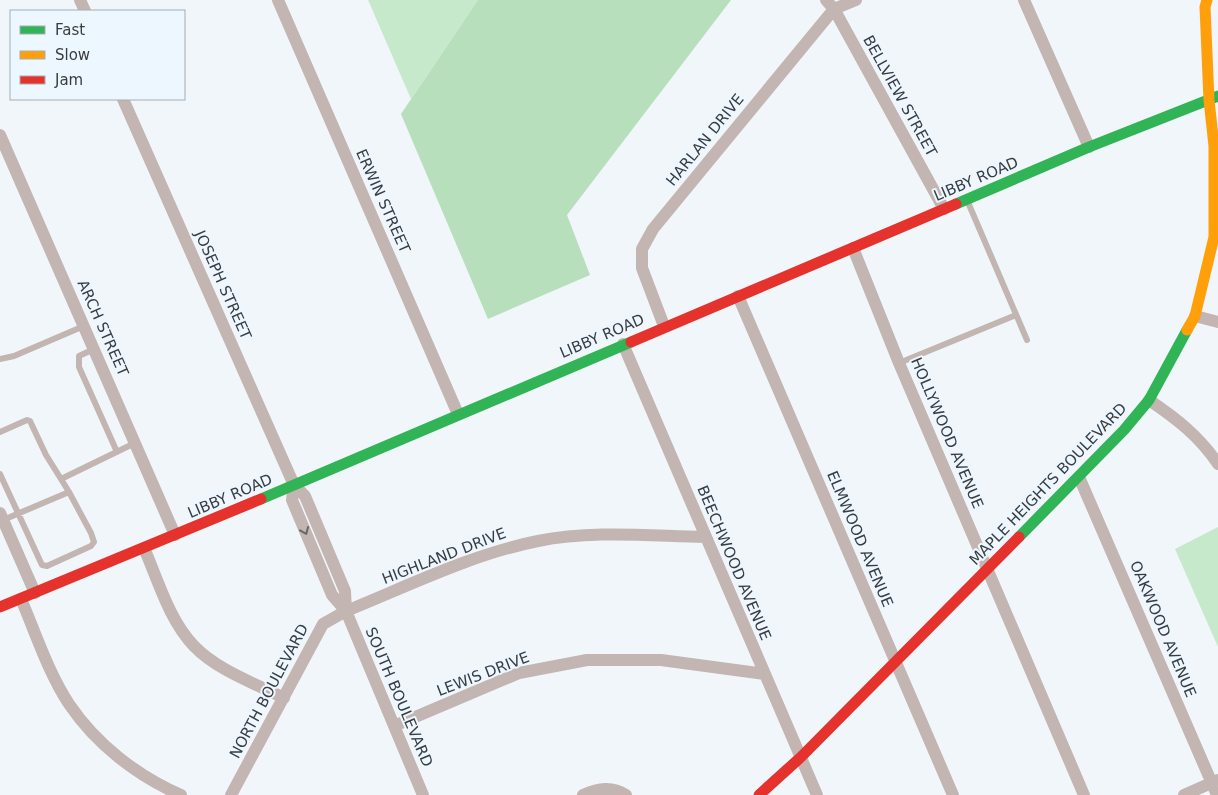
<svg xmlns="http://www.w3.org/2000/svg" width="1218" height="795" viewBox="0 0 1218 795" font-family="'DejaVu Sans',sans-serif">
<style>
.green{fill:#c7e9cb}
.forest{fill:#b7dfbb}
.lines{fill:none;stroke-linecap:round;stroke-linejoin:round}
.lane{stroke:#c3b5b1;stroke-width:6}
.street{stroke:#c3b5b1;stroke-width:12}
.fast{stroke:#30b455;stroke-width:11}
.slow{stroke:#ff9f0a;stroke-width:11}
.jam{stroke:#e5322d;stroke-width:11}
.oneway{stroke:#696768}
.labels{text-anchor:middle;stroke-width:4;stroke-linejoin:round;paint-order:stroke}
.street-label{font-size:15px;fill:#393d40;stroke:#edf7ff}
</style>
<rect width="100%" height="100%" fill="#f1f6fb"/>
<path class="green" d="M368 0H478L411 99Z
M1218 527V647L1175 549Z"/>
<path class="forest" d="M478 0H731L567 215 590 275 488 319 401 114Z"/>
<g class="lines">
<path class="lane" d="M967 200 1027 340
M94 349 79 356V367L117 452
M0 359 14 356 84 326
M899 363 1016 315
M0 432 27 420 30 421 46 455 61 479
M0 474 42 565 47 566 91 546 94 542 91 533 69 492
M3 520 69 492 61 479 135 443"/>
<path class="street" d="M80 0 85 11
M278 0 458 414
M826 0 834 9 944 209
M1024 0 1089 147
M123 99 294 485 305 496 345 591 346 611
M0 135 175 535
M853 248 899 363 1084 795
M738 296 953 795
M1195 316 1218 322
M664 326 642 268V249L653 229 834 9 856 0
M623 344 817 795
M1149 400C1177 419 1199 436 1218 464
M1079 477 1217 795
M294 485 292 500 332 595 346 611 423 795
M0 513 35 593
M144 548C158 580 169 620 194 646 217 670 254 683 284 698
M21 599C36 634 48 672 69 704 96 744 137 776 181 795
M394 726 519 673 587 660H661L765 674
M231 795 323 624 346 611C408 586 472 554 538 541 592 530 650 536 705 537
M583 795C599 788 612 786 626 795
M1184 795 1218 780"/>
<path class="fast" d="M956 204 1089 147 1218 96
M261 499 631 342
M1019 537 1124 430 1149 400 1187 330"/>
<path class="slow" d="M1187 330 1195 316 1214 237V146L1209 100 1205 7 1207 0"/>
<path class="jam" d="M631 342 956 204
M0 607 261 499
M759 795 801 757 1019 537"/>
</g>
<defs><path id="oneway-chevron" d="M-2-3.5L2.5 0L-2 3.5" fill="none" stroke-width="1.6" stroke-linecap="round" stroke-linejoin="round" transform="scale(1.25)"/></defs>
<use class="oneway" href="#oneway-chevron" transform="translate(305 531) rotate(67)"/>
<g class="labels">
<g class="street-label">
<text transform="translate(900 96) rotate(61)" y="5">BELLVIEW STREET</text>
<text transform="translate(705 140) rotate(-51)" y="5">HARLAN DRIVE</text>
<text transform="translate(976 179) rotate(-23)" y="5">LIBBY ROAD</text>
<text transform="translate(383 201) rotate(66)" y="5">ERWIN STREET</text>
<text transform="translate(223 285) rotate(66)" y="5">JOSEPH STREET</text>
<text transform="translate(103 328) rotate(66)" y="5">ARCH STREET</text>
<text transform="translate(602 336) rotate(-23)" y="5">LIBBY ROAD</text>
<text transform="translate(947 433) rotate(67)" y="5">HOLLYWOOD AVENUE</text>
<text transform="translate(1048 484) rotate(-46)" y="5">MAPLE HEIGHTS BOULEVARD</text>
<text transform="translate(230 496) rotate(-23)" y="5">LIBBY ROAD</text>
<text transform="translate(860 539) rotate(67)" y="5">ELMWOOD AVENUE</text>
<text transform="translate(444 556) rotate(-21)" y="5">HIGHLAND DRIVE</text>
<text transform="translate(734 563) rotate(67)" y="5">BEECHWOOD AVENUE</text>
<text transform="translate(1163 629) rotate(67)" y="5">OAKWOOD AVENUE</text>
<text transform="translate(483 674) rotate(-21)" y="5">LEWIS DRIVE</text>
<text transform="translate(269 691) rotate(-62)" y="5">NORTH BOULEVARD</text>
<text transform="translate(399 697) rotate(67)" y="5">SOUTH BOULEVARD</text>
</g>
</g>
<rect x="10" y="10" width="175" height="90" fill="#edf7ff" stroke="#a5adb3"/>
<rect x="20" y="26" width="25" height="8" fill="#30b455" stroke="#a5adb3"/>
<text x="55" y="35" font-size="15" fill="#393d40">Fast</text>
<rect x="20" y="51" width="25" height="8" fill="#ff9f0a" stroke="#a5adb3"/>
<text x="55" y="60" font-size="15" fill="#393d40">Slow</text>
<rect x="20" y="76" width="25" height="8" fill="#e5322d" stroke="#a5adb3"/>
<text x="55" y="85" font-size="15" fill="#393d40">Jam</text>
</svg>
